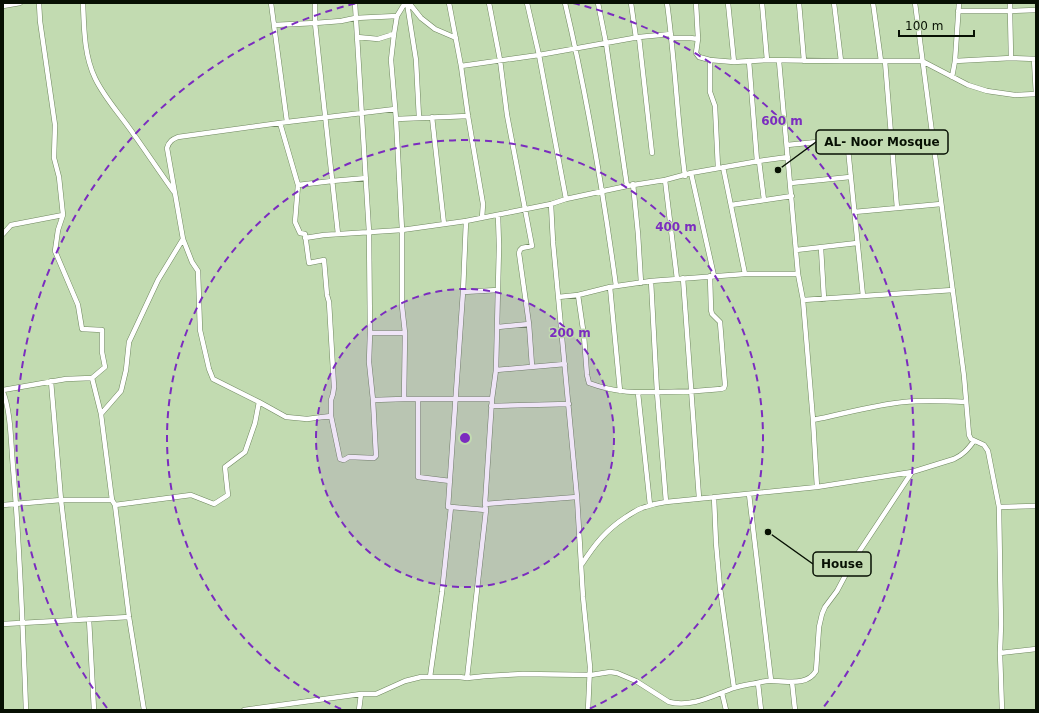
<svg xmlns="http://www.w3.org/2000/svg" width="1039" height="713" viewBox="0 0 1039 713" font-family="'DejaVu Sans',sans-serif">
<style>
.lines{fill:none;stroke-linecap:round;stroke-linejoin:round}
.minor-casing{stroke:#6f875f;stroke-width:5.5}
.minor{stroke:#fff;stroke-width:4.5}
.ring{fill:none;stroke:#7b2cbf;stroke-width:2;stroke-dasharray:7 5}
.centre{fill:#7b2cbf;stroke:#c2dbb1;stroke-width:2}
.ring-label{font-size:12px;text-anchor:middle;font-weight:bold;fill:#7b2cbf;stroke:#c2dbb1;stroke-width:3;stroke-linejoin:round;paint-order:stroke}
.leader{fill:none;stroke:#071003;stroke-width:1.5}
.callout-dot{fill:#071003;stroke:#c2dbb1;stroke-width:1.5}
.callout{fill:#c2dbb1;stroke:#071003;stroke-width:1.5}
.callout-label{font-size:12px;text-anchor:middle;font-weight:bold;fill:#071003}
</style>
<rect width="100%" height="100%" fill="#c2dbb1"/>
<g class="lines">
<defs>
<path id="minor" d="M83 3C84 28 84 55 95 78 104 97 118 112 130 129 145 150 159 171 174 192
M271 3 287 122
M315 3V23L338 234
M355 3 369 232 370 333 369 362 373 400 404 399H492
M407 3 416 60 419 118
M409 3 421 18 435 29 456 38
M449 3 461 66 468 116 483 204 482 218
M489 3 500 60 507 115 532 246 522 248 520 250 519 253 529 324 532 366
M527 3 539 55 566 199
M565 3C587 96 603 191 616 286
M598 3 606 43 627 186
M631 3 636 38
M667 3C675 60 677 118 685 176
M696 3 698 39 696 53 699 57 710 60 734 62 767 60 841 61H922L968 85 987 91 1015 95 1036 94
M728 3 734 62
M762 3 767 60
M799 3 804 61
M834 3 841 61
M873 3 881 61
M915 3 964 376 969 435 971 439 984 445 988 451 999 507 1001 624 1000 653 1002 710
M3 6 20 3
M958 11H1010V3
M274 25 315 23 341 21 355 18 397 16
M357 37 378 39 394 34
M639 37 652 153
M671 38H690L698 39
M1011 58 1010 11 1036 10
M1034 59 1036 94
M710 60V92L715 106 718 168
M749 61 757 161
M779 61 798 274 803 300 813 420 817 487
M885 61 897 208
M955 61 1011 58 1036 59
M461 66 539 55 639 37 671 34
M952 77 955 61 959 3
M432 117 444 224
M396 119 468 116
M280 123 298 185 332 181 366 178
M787 145 847 139 863 296
M759 161 764 200
M723 167 745 274
M691 173 714 276
M665 180 677 279
M791 183 850 177
M633 184 638 234 641 283
M298 185 295 222 300 233 305 234 309 263 324 260 327 295 329 302 334 387 333 394 331 400V416
M551 204 553 242 577 497 583 597 590 667 588 710
M731 205 792 196
M854 212 941 204
M3 234 11 225 63 215
M305 238 324 235 402 230 466 221 551 204 566 199 627 186 665 180 691 173 759 161 788 157
M821 248 824 299
M796 250 857 243
M683 278 699 498
M651 281 657 392 666 502
M610 287 620 391
M463 292 498 290
M578 295 584 336 587 375 589 383C616 393 637 393 665 392 684 392 702 391 721 389L724 388 725 385 720 322 712 314 711 310 710 276
M558 297 578 295 610 287 651 281 745 274H798
M803 300 953 290
M498 327 529 324
M370 333H405
M496 370 565 364
M92 378 101 414 112 500 115 505 129 617 144 710
M51 381 61 500 75 620
M3 390 66 379 92 378 105 367 102 352V330L82 329 78 305 55 251 58 230 63 215 59 177 54 158 55 125 40 21 39 3
M3 392C11 411 11 446 13 467 20 548 23 629 26 710
M638 393 650 505
M404 399 405 333 402 306V230L396 119 391 60 394 34 397 16 405 3
M418 399V477L450 481
M259 402 286 417 307 419 331 416 340 459 344 460 349 457 374 458 376 456 373 400
M491 406 569 404
M101 414 121 391 126 370 129 342 158 280 183 239
M813 420C843 414 874 405 904 402 925 400 946 401 966 402
M749 494 771 680
M714 497 716 543 720 588 734 688
M485 504 577 497
M3 505 61 500H112
M115 505 191 495 214 504 228 495 226 477 225 467 245 452 255 423 259 402 213 379 209 369 200 330 198 271 192 262 183 239 167 148C169 141 173 139 178 137L287 122 395 109
M451 507 486 510
M999 507 1036 506
M582 564C595 544 606 530 626 517 631 514 636 510 642 508 650 505 658 503 666 502L817 487 912 472 954 459C963 455 968 449 974 441
M89 619 94 710
M3 624 129 617
M1000 653 1036 649
M430 677 442 592 451 507H448L463 292 466 221
M467 678 486 510 485 504 492 399 496 370 499 246 498 215
M792 682 795 710
M758 683 761 710
M722 693 726 710
M244 710 361 694H376L405 681 421 677H459L467 678 486 676 523 674 591 675 610 672 617 673 636 681 669 702C692 708 714 695 734 688 743 685 753 684 761 682 766 681 770 680 774 681 788 681 807 686 816 671L819 627 822 614 825 607 837 591 853 561 912 472
M359 710 361 694"/>
</defs>
<use href="#minor" class="minor-casing"/>
<use href="#minor" class="minor"/>
</g>
<circle cx="465" cy="438" r="149" fill="#7b2cbf" fill-opacity=".12"/>
<g class="ring">
<circle cx="465" cy="438" r="149"/>
<path d="M341 709A298 298 0 1 1 589 709"/>
<path d="M107 708A448 448 0 0 1 357 3M573 3A448 448 0 0 1 823 708"/>
</g>
<circle cx="465" cy="438" r="6" class="centre"/>
<g class="ring-label">
<text x="782" y="125">600 m</text>
<text x="676" y="231">400 m</text>
<text x="570" y="337">200 m</text>
</g>
<path class="leader" d="M778 170L816 142M768 532L813 564"/>
<g class="callout-dot">
<circle cx="778" cy="170" r="4"/>
<circle cx="768" cy="532" r="4"/>
</g>
<g class="callout">
<rect x="816" y="130" width="132" height="24" rx="4"/>
<rect x="813" y="552" width="58" height="24" rx="4"/>
</g>
<g class="callout-label">
<text x="882" y="146">AL- Noor Mosque</text>
<text x="842" y="568">House</text>
</g>
<rect width="1039" height="713" fill="none" stroke="#071003" stroke-width="8"/>
<path d="M899 30v6h75v-6" fill="none" stroke="#071003" stroke-width="2"/>
<text x="905" y="30" font-size="12" fill="#071003" stroke="#c2dbb1" stroke-width="3" paint-order="stroke">100 m</text>
</svg>
